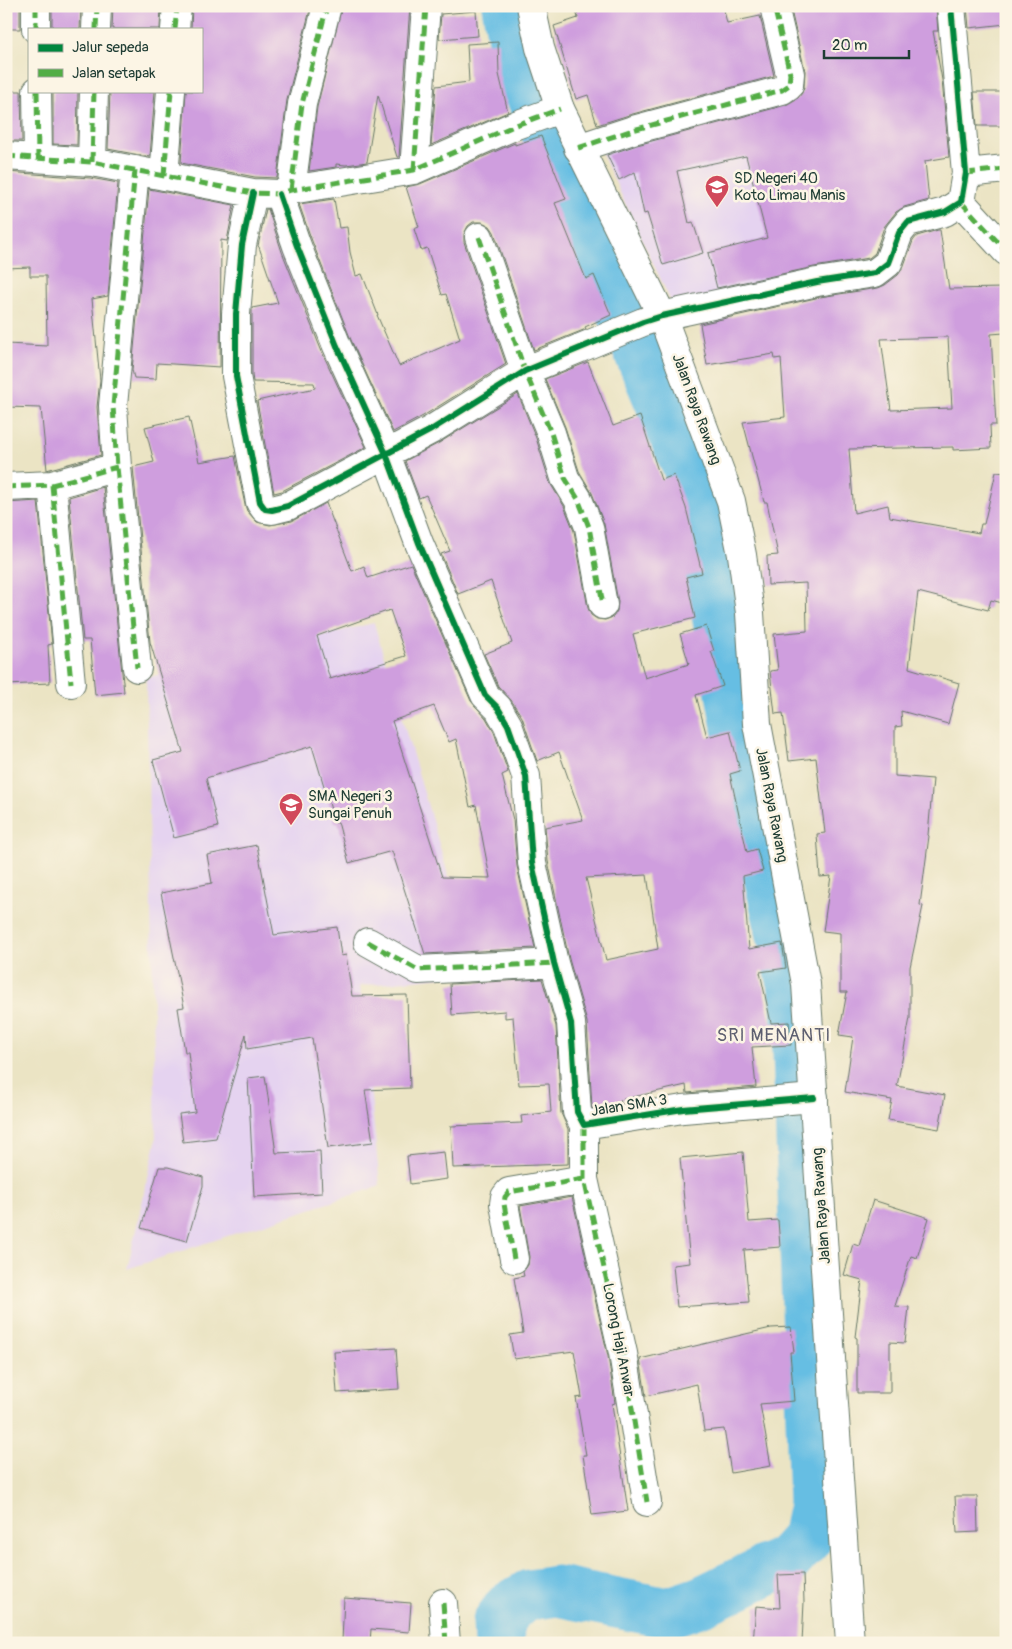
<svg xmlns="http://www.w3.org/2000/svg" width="1012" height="1649" viewBox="0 0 1012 1649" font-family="Pangolin,sans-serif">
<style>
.built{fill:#e5d3f0}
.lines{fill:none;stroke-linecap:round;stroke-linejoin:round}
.river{stroke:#66bee3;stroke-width:51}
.building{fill:#cf9ede;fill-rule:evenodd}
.minor-casing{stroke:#676;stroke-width:30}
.major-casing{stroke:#676;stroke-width:30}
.minor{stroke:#fff;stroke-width:28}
.major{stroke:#fff;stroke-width:28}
.quiet{stroke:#52ad45;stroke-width:5;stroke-dasharray:10 5;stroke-linecap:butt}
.cycleway-casing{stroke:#fcf5e5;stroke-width:9}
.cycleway{stroke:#00873e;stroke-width:6}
.labels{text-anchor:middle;stroke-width:5;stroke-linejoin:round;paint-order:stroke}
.poi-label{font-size:15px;fill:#1f3d34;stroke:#fcf5e5;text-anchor:start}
.street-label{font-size:15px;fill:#1f3d34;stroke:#fcf5e5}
.quarter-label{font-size:18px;letter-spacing:1px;fill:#5d5f70;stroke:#fcf5e5}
</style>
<rect width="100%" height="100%" fill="#fcf5e5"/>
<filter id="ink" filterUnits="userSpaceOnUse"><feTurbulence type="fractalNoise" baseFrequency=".02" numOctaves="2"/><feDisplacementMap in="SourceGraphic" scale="10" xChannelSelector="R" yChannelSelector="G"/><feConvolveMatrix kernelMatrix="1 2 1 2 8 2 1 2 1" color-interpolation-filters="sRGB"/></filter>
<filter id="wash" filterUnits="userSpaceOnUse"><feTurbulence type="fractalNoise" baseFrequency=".0096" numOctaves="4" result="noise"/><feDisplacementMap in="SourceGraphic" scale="20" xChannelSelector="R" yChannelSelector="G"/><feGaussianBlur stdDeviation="1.12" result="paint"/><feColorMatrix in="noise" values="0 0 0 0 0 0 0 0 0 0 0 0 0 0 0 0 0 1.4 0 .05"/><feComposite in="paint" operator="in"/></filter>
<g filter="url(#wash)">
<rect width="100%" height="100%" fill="#ebe4c4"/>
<path class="built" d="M782 102 821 274 674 308 597 143Z
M374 623 477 973 360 986 380 1186 127 1269 156 1142 146 678Z"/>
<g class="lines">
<path class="river" d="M499 1643 498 1622 509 1607 529 1595 557 1591 667 1613 702 1601 787 1560 807 1538 814 1505 796 998 743 761 693 480 517 62 507 6"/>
</g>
<g id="blocks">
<path class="building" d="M6 6H20V29H6Z
M52 6H81L80 29H52Z
M113 6H161L160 29H112Z
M192 6H311L287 100 277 178 255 177 181 163 186 91H201V29H191Z
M342 6H410L399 157H397L378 95 367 162 346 165 336 164V167L309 171 317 107Z
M575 6H723L727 23 760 16 774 76 629 115 597 125 588 95 576 99 554 26 578 18Z
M790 6H936L938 31H933L942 80 949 157 925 161 929 200 904 207 896 212 884 227 875 253 869 258 814 267 717 288 708 253 767 238 746 156 677 171 689 223 693 222 703 253 663 265 647 213 644 214 635 172 619 180 607 155 637 145 786 105 798 98 802 93 804 87 805 71Z
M967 6H1006V24L969 28Z
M476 11 478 36 439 39 441 14Z
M498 42 499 74 508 112 431 145 436 86 469 82 467 44Z
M6 91H21L22 141H6Z
M53 91H78L77 145 53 144Z
M110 91H155L150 157 108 149Z
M974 92H1006V126H977Z
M541 136 566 199 555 203 586 279 594 275 611 315 585 327 586 329 534 350 494 232 490 226 482 222H473L468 226 464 234V242L506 364 423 416 393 432 351 340 312 241 299 204 334 199 339 228 347 227 350 252 356 276 362 274 378 315H377L399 366 460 339 446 294 442 295 427 248 421 250 414 229 419 227 406 187 420 184 515 143V145Z
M6 172 90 178 118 183 108 296 92 299 100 380 97 407 101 455 50 469 47 470 41 408 6 407V344L47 346 46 276H30V267L6 268Z
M149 189 234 205 227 241 221 240 220 367 157 363 156 379 134 378 132 370Z
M266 209H268L282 252 322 352 366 447 282 491 274 493 257 401 315 388 314 383 253 382 252 375V308L278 303 259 247 258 246Z
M938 230H940L949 289 1003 288 1004 333 991 334 996 425H990L991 448 953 450V447L849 449 854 513 888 505 890 517 979 533 981 524H984L996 472 1006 473V604L991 600 988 610 918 592 909 668 959 683 948 724 901 711 902 726 895 727V776L933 779 928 835 929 836 920 905 923 906 910 967V1018L897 1086 945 1095 939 1129 888 1120 892 1100 845 1092 853 1037 839 1035 847 992H840V933L823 931 831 876 820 877 817 834 825 833 816 758 789 761 783 713 775 714 770 671 778 670 774 634 807 631 806 583 768 585 767 556 778 555 767 502H764L743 422 785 417 781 358 775 359 774 354 707 365 700 324 820 297 878 288 885 285 898 275 903 268 913 241 917 236ZM948 337 952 408 891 410 881 339Z
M588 362 613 426 640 416 661 480 674 475 686 508 702 573 686 577 695 618 633 634 645 678 689 664 680 634 706 626 714 651H711L723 686 696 695 707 737 730 731 740 771 730 774 747 852 757 849 763 871 743 876 749 949 782 943 786 968 760 972 771 1023 789 1022 791 1045 752 1047 756 1087 687 1093 686 1085 620 1100 621 1103 592 1108 587 1022 569 959 548 861 545 827 583 820 559 752 537 761 522 717 511 700 498 686 484 654 512 643 491 581 458 594 441 554 450 551 426 495 419 498 405 461 439 443 518 394 536 438 550 483 564 506 574 531 588 608 591 615 597 619 605 620 613 617 617 611 618 602 604 524 592 493 579 471 565 427 545 379ZM647 875 658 949 606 960 586 878Z
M189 417 199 462 235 456 245 505 247 511 257 522 270 525 292 521 326 503 352 571 364 566 368 578 411 564 471 701 486 718 494 732 508 772 502 775 513 820 517 866 535 948 425 954 392 851 349 863 338 822 335 823 312 746 206 778 218 827 174 838 153 760 183 752 150 642 133 467 154 462 145 427ZM390 610 406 656 330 679 317 636ZM434 706 449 742 456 739 470 807 476 805 490 878 442 877 392 721Z
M103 487 124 692 95 695 90 640H83L69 497Z
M38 501 52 644 48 645 50 683 6 685V503Z
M257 845 274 935 337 927 341 956 346 955 352 996 407 995 410 1088 365 1090 373 1142 328 1148 312 1038 247 1049 246 1034 216 1138 183 1142 179 1114 195 1112 188 1052H185L178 1008 184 1007 161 893 212 883 207 855Z
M542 979 556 1026 561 1113 568 1129V1164L453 1168 451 1126 522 1123 521 1116 551 1112 549 1084 519 1085 513 1017 505 1018V1011L452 1015 450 984Z
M265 1076 276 1153 320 1151 322 1193 254 1197 248 1078Z
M444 1152 447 1179 410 1184 407 1156Z
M743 1152 749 1222 778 1220 780 1247 744 1250 749 1302 677 1307 673 1265 690 1263 680 1158Z
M159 1167H168L203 1177V1186L187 1241 141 1228Z
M572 1197 608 1356 615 1403 612 1404 628 1511 592 1515 583 1455H586L576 1398 582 1397 574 1351 514 1359 510 1335 523 1333 514 1278 524 1276 523 1272 528 1265 529 1257 520 1206Z
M873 1200 929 1218 917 1258 911 1256 895 1306 909 1307 905 1343 890 1342V1393H857V1338L855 1337 862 1280 844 1275 853 1244 859 1246Z
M791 1327 794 1352H790L794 1401 760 1404 771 1466 731 1473 724 1429 704 1431 697 1384 646 1396 640 1359 771 1328Z
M396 1348 399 1389 337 1393 334 1352Z
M955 1496H977L978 1532 957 1533Z
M803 1574 804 1602 802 1643H753L756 1606 780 1608 778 1575Z
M344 1598 411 1603 409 1632 371 1629 370 1643 342 1641Z"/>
</g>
</g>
<g filter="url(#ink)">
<use href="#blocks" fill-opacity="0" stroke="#676" stroke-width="1"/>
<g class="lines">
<defs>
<path id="minor" d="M36 6V29
M96 29 97 6
M175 29 177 6
M37 91 38 157
M578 148 633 130 782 90 789 85 790 74 774 6
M6 156 92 162 253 193 279 194 291 190 414 170 516 125 560 109
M92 162 94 91
M135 170 113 406 117 467 137 668
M414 170 426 6
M966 173 1006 169
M164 176 171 91
M291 190 302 104 327 6
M253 193 242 245 236 314V376L260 502 265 509 272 510 288 506 431 430 525 371 643 322 662 316 817 282 875 273 888 263 899 233 908 222 945 212 961 202 966 173 951 6
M279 194 297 246 337 346 386 454 419 543 485 695 498 708 508 725 526 776 532 863 554 963 571 1023 577 1112 584 1125 683 1109 814 1098
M961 202 1006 251
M479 237 525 371 551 433 565 478 578 499 589 527 603 605
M52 485 71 683
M6 487 52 485 117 467
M368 942 418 970 554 963
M584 1125V1179L623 1353 647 1502
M514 1259 504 1204 505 1197 509 1192 584 1179
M443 1603 446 1643"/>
<path id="major" d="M531 6 540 48 560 109 662 316 731 501 742 555 750 613 757 724 806 984 850 1643"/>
</defs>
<use href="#minor" class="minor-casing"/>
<use href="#major" class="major-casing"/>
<use href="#minor" class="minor"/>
<use href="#major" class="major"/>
<path class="quiet" d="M36 6V29
M96 29 97 6
M175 29 177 6
M37 91 38 157
M578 148 633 130 782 90 789 85 790 74 774 6
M6 156 92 162 253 193 279 194 291 190 414 170 516 125 560 109
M92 162 94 91
M135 170 113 406 117 467 137 668
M414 170 426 6
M966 173 1006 169
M164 176 171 91
M291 190 302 104 327 6
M961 202 1006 251
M479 237 525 371 551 433 565 478 578 499 589 527 603 605
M52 485 71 683
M6 487 52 485 117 467
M368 942 418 970 554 963
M584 1125V1179L623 1353 647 1502
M514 1259 504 1204 505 1197 509 1192 584 1179
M443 1603 446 1643"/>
<defs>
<path id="cycleway" d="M253 193 242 245 236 314V376L260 502 265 509 272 510 288 506 431 430 525 371 643 322 662 316 817 282 875 273 888 263 899 233 908 222 945 212 961 202 966 173 951 6
M279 194 297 246 337 346 386 454 419 543 485 695 498 708 508 725 526 776 532 863 554 963 571 1023 577 1112 584 1125 683 1109 814 1098"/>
</defs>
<use href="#cycleway" class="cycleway-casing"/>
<use href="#cycleway" class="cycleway"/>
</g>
</g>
<defs>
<symbol id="school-pin" viewBox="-11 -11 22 30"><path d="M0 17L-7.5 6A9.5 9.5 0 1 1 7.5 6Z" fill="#d1495b" stroke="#fcf5e5"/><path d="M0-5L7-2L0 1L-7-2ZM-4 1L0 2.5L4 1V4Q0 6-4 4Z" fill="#fff"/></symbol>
</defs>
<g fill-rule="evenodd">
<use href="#school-pin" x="703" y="173" width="28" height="38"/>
<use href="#school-pin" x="277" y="791" width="28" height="38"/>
</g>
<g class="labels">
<g class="poi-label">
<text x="734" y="183">SD Negeri 40<tspan x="734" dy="17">Koto Limau Manis</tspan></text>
<text x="308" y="801">SMA Negeri 3<tspan x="308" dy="17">Sungai Penuh</tspan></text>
</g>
<g class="street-label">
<text transform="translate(697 409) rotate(70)" y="5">Jalan Raya Rawang</text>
<text transform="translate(772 805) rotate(79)" y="5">Jalan Raya Rawang</text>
<text transform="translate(629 1105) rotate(-9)" y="5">Jalan SMA 3</text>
<text transform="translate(821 1206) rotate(-94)" y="5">Jalan Raya Rawang</text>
<text transform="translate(619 1340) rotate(79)" y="5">Lorong Haji Anwar</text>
</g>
<g class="quarter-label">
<text x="774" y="1041">SRI MENANTI</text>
</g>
</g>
<rect width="1012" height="1649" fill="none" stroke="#fcf5e5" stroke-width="25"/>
<rect x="28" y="28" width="175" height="65" fill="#fcf5e5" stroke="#a4ab9e"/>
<rect x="38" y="44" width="25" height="8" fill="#00873e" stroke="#a4ab9e"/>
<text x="72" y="52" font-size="15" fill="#1f3d34">Jalur sepeda</text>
<rect x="38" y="69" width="25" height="8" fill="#52ad45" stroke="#a4ab9e"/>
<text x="72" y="78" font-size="15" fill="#1f3d34">Jalan setapak</text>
<path d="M824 50v8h85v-8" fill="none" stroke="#1f3d34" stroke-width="2.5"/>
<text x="832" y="50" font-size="15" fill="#1f3d34" stroke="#fcf5e5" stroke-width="4" paint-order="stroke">20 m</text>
</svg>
